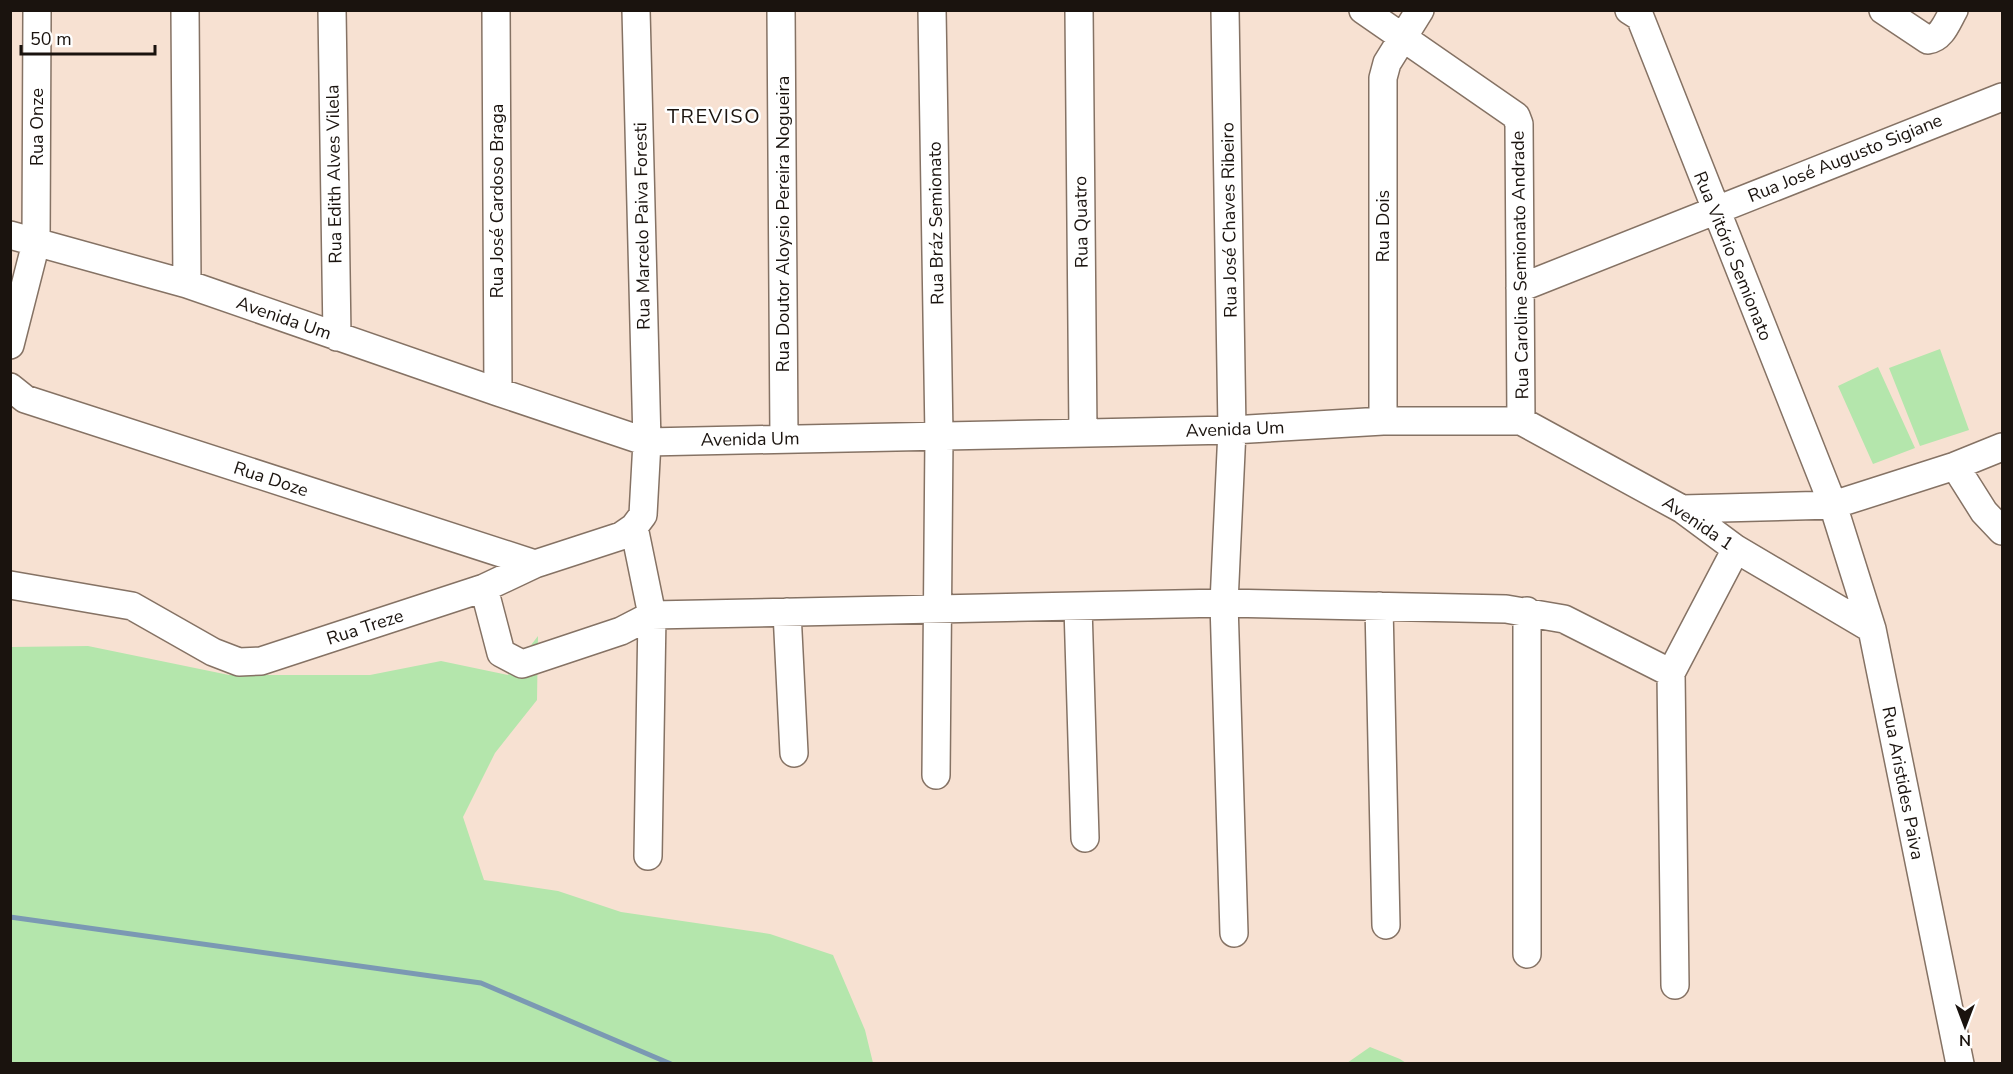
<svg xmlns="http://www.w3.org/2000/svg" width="2013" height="1074" viewBox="0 0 2013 1074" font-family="'Nunito Sans',sans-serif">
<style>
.green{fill:#b4e6ac}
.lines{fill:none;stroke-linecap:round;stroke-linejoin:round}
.stream{stroke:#7b99b3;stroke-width:5}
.minor-casing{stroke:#857264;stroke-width:30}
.minor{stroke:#fff;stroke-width:27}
.labels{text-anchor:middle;stroke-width:5;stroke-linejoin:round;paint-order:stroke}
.street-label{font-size:18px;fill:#1a130e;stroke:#fff}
.neighbourhood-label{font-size:20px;letter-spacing:1.5px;fill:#1a130e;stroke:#fff}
</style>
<rect width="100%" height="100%" fill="#f7e1d2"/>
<path class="green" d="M1940 349 1969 430 1920 446 1889 368Z
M1878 367 1915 448 1873 464 1838 386Z
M538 636 537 700 495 753 463 817 484 880 558 891 621 912 770 934 833 955 865 1030 873 1063 11 1064V647L88 646 229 675H370L441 661 508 675Z
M1370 1047 1400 1059 1406 1063H1347Z"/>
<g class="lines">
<path class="stream" d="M10 917 481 983 671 1064"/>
<defs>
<path id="minor" d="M185 10 187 284
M332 10 337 337
M496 10 498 392
M781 10 784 438
M932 10 939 436 936 775
M1079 10 1083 433
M1225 10 1232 430 1224 603 1234 933
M1363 10 1516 116 1519 124 1521 421
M1629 10 1640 17 1833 505 1872 629 1960 1064
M1883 10 1928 40C1942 38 1947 22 1954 10
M10 235 187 284 498 392 647 442 1232 430 1383 421H1521L1682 509 1736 549 1872 629
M1520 288 2002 97
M10 345 36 243 37 10
M10 387 25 399 535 564
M1383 421V78L1387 63 1420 10
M1955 466 1984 512 2002 531
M1682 509 1833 505 1955 466 2002 447
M634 527 652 615 648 856
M10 585 132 606 213 652 239 662 261 661 484 588 535 564 621 536 634 527 643 515 647 442 636 10
M484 588 501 653 522 664 621 631 652 615 1224 603 1506 609 1564 619 1671 673
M1379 606 1386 925
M1078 607 1085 838
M787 612 794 753
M1527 954V611
M1675 985 1671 673 1736 549"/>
</defs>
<use href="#minor" class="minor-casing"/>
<use href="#minor" class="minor"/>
</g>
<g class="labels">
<g class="street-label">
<text transform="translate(37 127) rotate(-90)" y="6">Rua Onze</text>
<text transform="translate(1845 158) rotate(-22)" y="6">Rua José Augusto Sigiane</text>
<text transform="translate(334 174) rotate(-91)" y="6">Rua Edith Alves Vilela</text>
<text transform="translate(497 201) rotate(-90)" y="6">Rua José Cardoso Braga</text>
<text transform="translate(1229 220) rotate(-91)" y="6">Rua José Chaves Ribeiro</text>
<text transform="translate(1081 222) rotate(-91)" y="6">Rua Quatro</text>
<text transform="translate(936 223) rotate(-91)" y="6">Rua Bráz Semionato</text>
<text transform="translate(783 224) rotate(-90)" y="6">Rua Doutor Aloysio Pereira Nogueira</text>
<text transform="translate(642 226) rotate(-91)" y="6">Rua Marcelo Paiva Foresti</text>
<text transform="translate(1383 226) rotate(-90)" y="6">Rua Dois</text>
<text transform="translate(1733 256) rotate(68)" y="6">Rua Vitório Semionato</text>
<text transform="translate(1520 265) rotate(-91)" y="6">Rua Caroline Semionato Andrade</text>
<text transform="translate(284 318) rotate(19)" y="6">Avenida Um</text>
<text transform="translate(1235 429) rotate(-2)" y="6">Avenida Um</text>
<text transform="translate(750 439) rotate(-1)" y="6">Avenida Um</text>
<text transform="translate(271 479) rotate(18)" y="6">Rua Doze</text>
<text transform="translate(1698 523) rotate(34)" y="6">Avenida 1</text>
<text transform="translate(365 627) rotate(-18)" y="6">Rua Treze</text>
<text transform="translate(1903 783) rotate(79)" y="6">Rua Aristides Paiva</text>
</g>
<g class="neighbourhood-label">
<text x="714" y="123">TREVISO</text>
</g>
</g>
<rect width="2013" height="1074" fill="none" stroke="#1a130e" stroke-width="24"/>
<g transform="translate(1965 1026) rotate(180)" stroke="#ffffff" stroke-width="4.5" paint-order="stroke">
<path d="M0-4.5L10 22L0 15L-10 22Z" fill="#1a130e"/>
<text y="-9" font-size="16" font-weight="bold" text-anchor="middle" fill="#1a130e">N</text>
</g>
<path d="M21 45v9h134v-9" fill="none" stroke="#1a130e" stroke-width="3"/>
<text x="30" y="45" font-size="18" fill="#1a130e" stroke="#ffffff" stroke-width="4.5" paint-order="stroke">50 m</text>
</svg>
